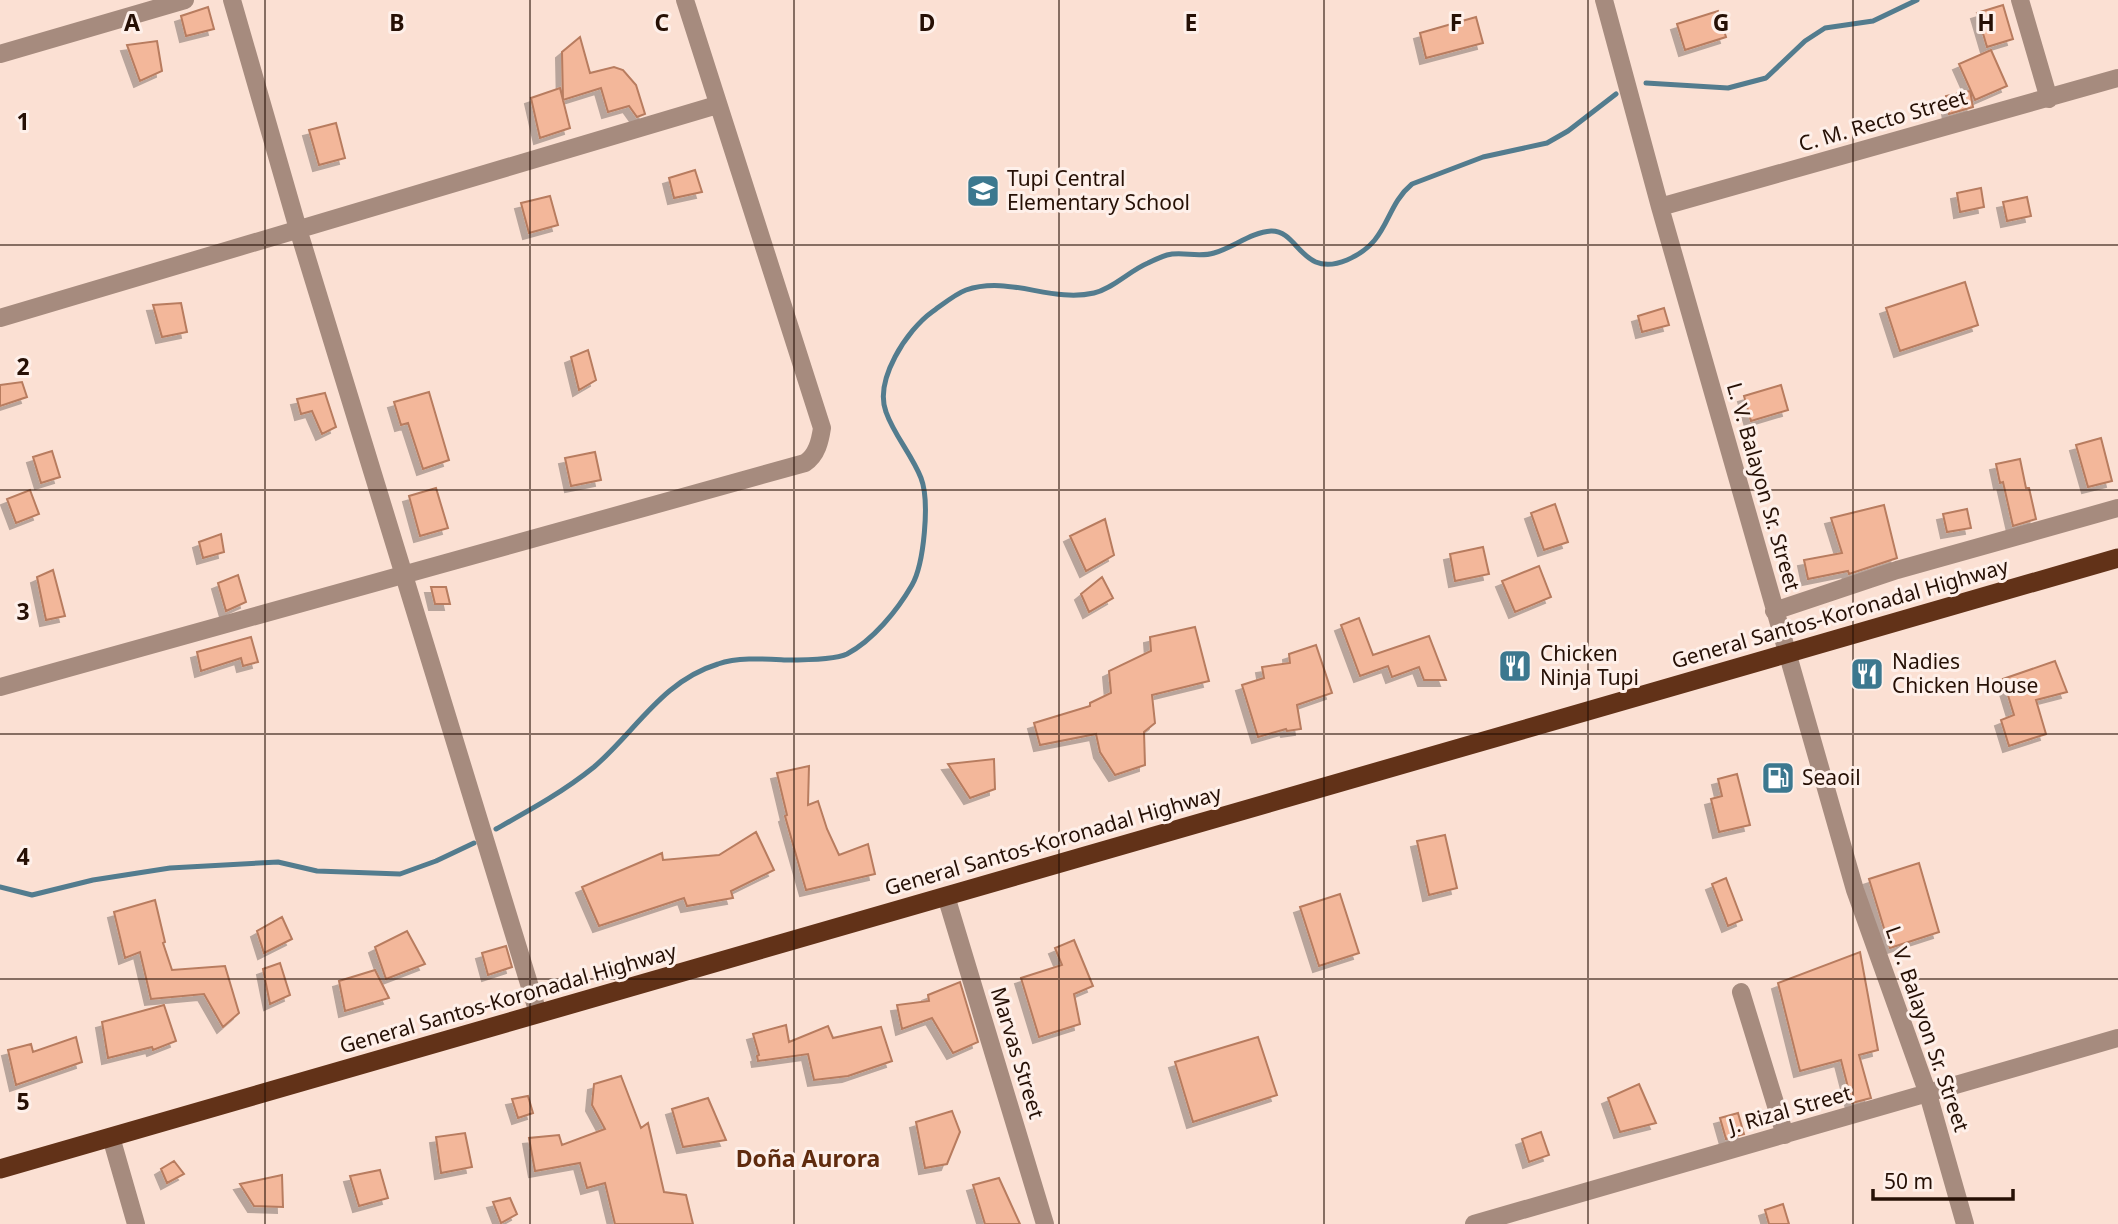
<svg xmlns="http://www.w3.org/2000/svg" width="2118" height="1224" viewBox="0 0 2118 1224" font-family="'Noto Sans',sans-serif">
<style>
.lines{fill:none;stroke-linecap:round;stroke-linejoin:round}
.stream{stroke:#537c8e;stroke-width:5}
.building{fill:#f3b79a;stroke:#b87c5f;stroke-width:2;filter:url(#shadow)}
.minor{stroke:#a68b7e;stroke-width:18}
.tertiary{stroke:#a68b7e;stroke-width:18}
.trunk{stroke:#623218;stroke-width:19}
.grid{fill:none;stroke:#261005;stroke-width:2;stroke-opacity:0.55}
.labels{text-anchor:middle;stroke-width:6;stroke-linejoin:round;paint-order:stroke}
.street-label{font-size:21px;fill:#261005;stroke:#fef0ea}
.poi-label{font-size:21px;fill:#261005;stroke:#fef0ea;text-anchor:start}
.neighbourhood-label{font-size:23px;font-weight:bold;fill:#602b0e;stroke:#fef0ea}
.grid-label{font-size:23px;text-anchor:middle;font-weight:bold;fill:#261005;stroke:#fef0ea;stroke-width:6;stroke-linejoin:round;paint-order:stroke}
</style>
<defs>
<filter id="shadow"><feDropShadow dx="-6" dy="6" stdDeviation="0" flood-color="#0004"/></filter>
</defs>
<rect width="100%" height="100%" fill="#fbe0d3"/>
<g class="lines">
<path class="stream" d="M1646 83 1728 88 1766 78 1805 41 1825 28 1873 21 1917 0
M496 829C530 810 563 792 594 767 636 731 662 681 718 664 738 657 765 659 786 660 800 660 835 660 847 654 873 640 897 611 912 585 924 564 930 501 921 478 912 455 894 435 886 412 874 380 907 330 932 312 942 305 955 294 966 290 1009 275 1051 303 1094 293 1114 288 1129 271 1148 263 1154 260 1160 257 1167 255 1182 251 1198 258 1214 253 1232 248 1252 232 1271 231 1299 230 1301 279 1347 260 1391 241 1383 208 1412 184L1483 157 1547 143 1568 131 1616 94
M0 887 32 895 93 880 170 868 278 862 317 871 400 874 436 861 474 843"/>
</g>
<path class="building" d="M2003 5 2013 39 1987 47 1977 13Z
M208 7 214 29 186 36 181 16Z
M1718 11 1726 37 1685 50 1677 24Z
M1476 17 1483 43 1426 58 1420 33Z
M580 37 590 73 614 67 623 70 636 85 645 114 637 117 629 106 608 112 601 88 563 100 562 52Z
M157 41 162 71 140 81 127 45Z
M1991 50 2007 86 1975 100 1959 64Z
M560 88 570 128 540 138 531 98Z
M1970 91 1973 107 1949 114 1946 96Z
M336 123 345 158 319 165 309 130Z
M695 170 702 192 674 198 669 178Z
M1981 188 1984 207 1960 212 1957 193Z
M550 196 558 225 529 233 521 203Z
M2027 197 2031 216 2007 221 2003 202Z
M1965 282 1978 325 1900 351 1886 308Z
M181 303 187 332 162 337 153 305Z
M1664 308 1669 325 1642 332 1638 316Z
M588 350 596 380 579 390 571 357Z
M22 382 27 397 0 406V385Z
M1781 385 1788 410 1751 421 1744 396Z
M429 392 449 460 423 469 408 423 401 425 394 402Z
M325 393 336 427 322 434 312 411 301 414 297 399Z
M2101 438 2112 481 2088 487 2076 445Z
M52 451 60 477 41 483 33 457Z
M595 452 601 480 571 486 565 458Z
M2020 459 2026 488H2029L2036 519 2013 526 2003 482 2000 483 1996 464Z
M436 488 448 528 420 536 409 496Z
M30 490 39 514 16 523 7 499Z
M1555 504 1568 542 1544 550 1531 513Z
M1884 505 1897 558 1849 574 1848 571 1808 579 1804 560 1842 553 1831 518Z
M1967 509 1971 528 1947 532 1943 514Z
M1105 519 1114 555 1086 571 1070 536Z
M221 534 224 552 203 558 199 542Z
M1483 547 1489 574 1455 581 1450 554Z
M1539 566 1551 597 1515 612 1502 581Z
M53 570 65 616 46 620 37 577Z
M238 575 246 602 226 611 218 583Z
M1102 577 1113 598 1089 612 1081 594Z
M431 587H446L450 604H435Z
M1359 618 1373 655 1429 636 1446 680H1424L1419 667 1392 677 1388 666 1360 676 1341 625Z
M1195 627 1209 681 1152 695 1155 723 1144 732 1145 765 1115 775 1100 752 1096 734 1040 745 1034 723 1090 706V703L1111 693 1109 671 1151 651 1150 637Z
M251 637 258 662 243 666 241 658 201 671 197 652Z
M1316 645 1332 693 1297 705 1301 729 1287 731 1286 729 1258 737 1242 685 1264 678 1262 667 1290 663 1289 654Z
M2055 661 2067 692 2036 700 2046 734 2009 746 2001 720 2014 715 2003 679Z
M994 759 995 789 970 798 948 764Z
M809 766 808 805 818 801 827 829 839 855 868 844 875 874 806 890 785 816 787 815 777 773Z
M1737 774 1750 825 1719 832 1711 799 1722 796 1718 779Z
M756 832 774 870 731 891 733 898 687 906 684 898 599 926 582 887 662 853 663 860 719 855Z
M1445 835 1457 888 1429 895 1417 841Z
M1919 863 1939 932 1890 948 1869 879Z
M1726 878 1742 920 1728 926 1712 884Z
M1340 894 1359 953 1319 966 1300 907Z
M155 900 165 942 163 943 172 970 225 966 239 1013 223 1027 204 994 151 999 140 952 125 958 114 912Z
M282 917 292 939 264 953 257 931Z
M407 931 425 964 386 979 375 947Z
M1074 940 1093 986 1074 994 1080 1024 1039 1037 1021 978 1062 965 1055 948Z
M506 946 512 967 488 975 482 953Z
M1860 952 1878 1050 1859 1055 1871 1098 1852 1103 1841 1060 1800 1071 1778 983Z
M280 963 290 995 270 1004 263 969Z
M375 970 389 998 345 1011 339 981Z
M960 982 978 1042 953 1053 932 1018 902 1029 897 1005 929 1001 928 995Z
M164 1005 176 1041 153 1050 152 1047 108 1058 102 1022Z
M786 1025 789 1042 828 1026 833 1038 881 1027 892 1061 848 1076 814 1080 808 1054 758 1061 757 1056 759 1055 753 1034Z
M76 1037 82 1062 16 1085 8 1050 31 1044 33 1052Z
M1258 1037 1277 1095 1193 1122 1175 1062Z
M621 1076 641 1128 648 1123 664 1192 686 1195 693 1224H615L605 1183 587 1188 580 1163 535 1171 529 1138 559 1135 562 1145 605 1129 592 1105 594 1084Z
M1639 1084 1656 1123 1620 1132 1608 1098Z
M528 1096 533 1113 518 1118 512 1099Z
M708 1098 726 1140 683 1147 672 1109Z
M952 1111 960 1132 947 1164 925 1168 916 1122Z
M1738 1113 1744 1134 1726 1139 1720 1118Z
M1541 1132 1549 1155 1529 1162 1522 1139Z
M465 1133 472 1167 441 1173 436 1137Z
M174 1161 184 1174 167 1183 161 1169Z
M380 1170 388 1198 359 1206 350 1176Z
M282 1175 283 1207 254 1206 240 1184Z
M999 1178 1020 1224H985L973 1185Z
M510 1198 517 1214 501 1223 493 1202Z
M1783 1204 1789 1224H1769L1765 1210Z"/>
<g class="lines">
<path class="minor" d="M232 0 298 229 538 1013
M1604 0 1660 207 1855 890 1928 1094 1965 1224
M2020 0 2049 99
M0 54 185 0
M1660 207 2118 78
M0 318 717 105
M1774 611 1897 570 2118 508
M0 687 805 463C817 455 820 441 822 428L685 0
M946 896 1045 1224
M1741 992 1785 1135
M1474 1224 2118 1038"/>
<path class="tertiary" d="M111 1137 136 1224"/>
<path class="trunk" d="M0 1169 2118 558"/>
</g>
<path class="grid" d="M265 0V1224M530 0V1224M794 0V1224M1059 0V1224M1324 0V1224M1588 0V1224M1853 0V1224M0 245H2118M0 490H2118M0 734H2118M0 979H2118"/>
<defs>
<symbol id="school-square" viewBox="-11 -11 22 22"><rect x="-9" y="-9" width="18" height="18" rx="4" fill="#3c788f" stroke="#fef0ea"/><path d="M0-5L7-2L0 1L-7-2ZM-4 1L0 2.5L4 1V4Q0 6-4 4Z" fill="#fff"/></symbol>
<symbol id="restaurant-square" viewBox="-11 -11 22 22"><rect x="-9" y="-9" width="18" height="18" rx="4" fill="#3c788f" stroke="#fef0ea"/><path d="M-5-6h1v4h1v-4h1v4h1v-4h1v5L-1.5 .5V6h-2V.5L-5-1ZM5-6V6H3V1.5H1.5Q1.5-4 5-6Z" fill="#fff"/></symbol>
<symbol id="fuel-square" viewBox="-11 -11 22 22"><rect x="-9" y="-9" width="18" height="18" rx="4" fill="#3c788f" stroke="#fef0ea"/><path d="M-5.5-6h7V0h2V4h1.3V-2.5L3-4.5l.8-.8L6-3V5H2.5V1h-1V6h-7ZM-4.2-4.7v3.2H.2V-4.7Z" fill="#fff"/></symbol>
</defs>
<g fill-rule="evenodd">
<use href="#school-square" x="964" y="172" width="38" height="38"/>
<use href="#restaurant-square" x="1496" y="647" width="38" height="38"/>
<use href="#restaurant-square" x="1848" y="655" width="38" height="38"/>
<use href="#fuel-square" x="1759" y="759" width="38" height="38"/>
</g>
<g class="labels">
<g class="street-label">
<text transform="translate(1883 121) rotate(-16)" y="7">C. M. Recto Street</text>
<text transform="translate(1763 487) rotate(74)" y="7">L. V. Balayon Sr. Street</text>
<text transform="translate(1840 614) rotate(-16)" y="7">General Santos-Koronadal Highway</text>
<text transform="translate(1053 841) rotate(-16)" y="7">General Santos-Koronadal Highway</text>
<text transform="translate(508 999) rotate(-16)" y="7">General Santos-Koronadal Highway</text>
<text transform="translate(1927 1029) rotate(71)" y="7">L. V. Balayon Sr. Street</text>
<text transform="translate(1017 1053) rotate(73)" y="7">Marvas Street</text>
<text transform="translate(1790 1110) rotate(-16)" y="7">J. Rizal Street</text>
</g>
<g class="poi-label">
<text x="1007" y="186">Tupi Central<tspan x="1007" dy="24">Elementary School</tspan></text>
<text x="1540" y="661">Chicken<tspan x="1540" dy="24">Ninja Tupi</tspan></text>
<text x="1892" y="669">Nadies<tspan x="1892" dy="24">Chicken House</tspan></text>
<text x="1802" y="785">Seaoil</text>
</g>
<g class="neighbourhood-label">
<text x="808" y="1167">Doña Aurora</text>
</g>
</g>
<g class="grid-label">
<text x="132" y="31">A</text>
<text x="397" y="31">B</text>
<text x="662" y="31">C</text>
<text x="927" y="31">D</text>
<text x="1191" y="31">E</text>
<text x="1456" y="31">F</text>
<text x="1721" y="31">G</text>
<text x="1986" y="31">H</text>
<text x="23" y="130">1</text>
<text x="23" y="375">2</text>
<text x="23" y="620">3</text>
<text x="23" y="865">4</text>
<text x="23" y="1110">5</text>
</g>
<path d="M1873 1189v10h140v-10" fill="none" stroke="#261005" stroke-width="3.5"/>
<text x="1884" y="1189" font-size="21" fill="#261005" stroke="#fef0ea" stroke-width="5" paint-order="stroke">50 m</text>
</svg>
